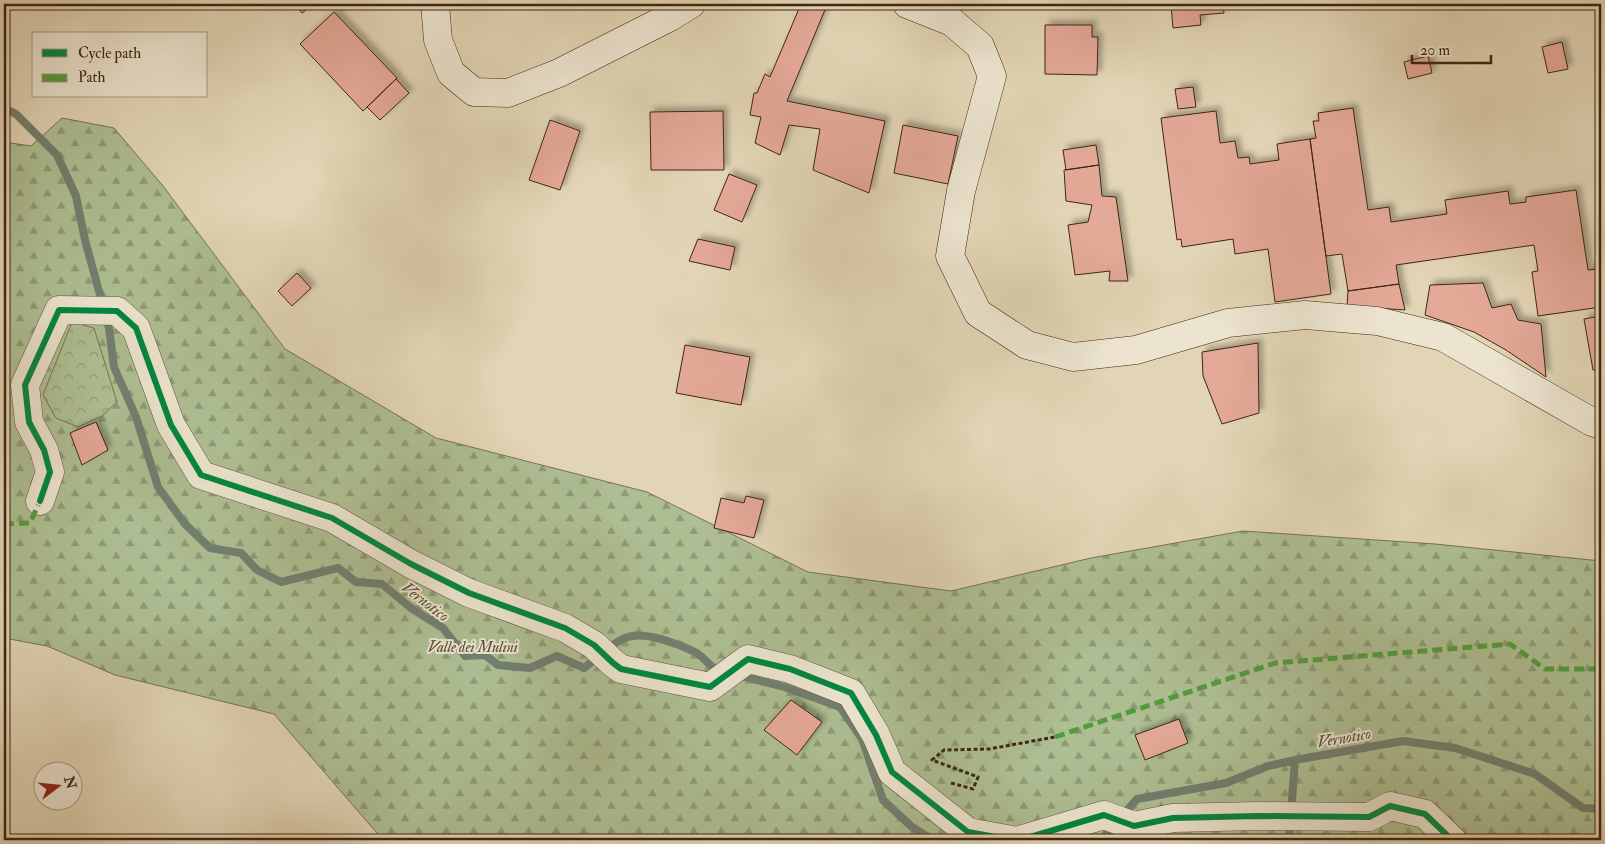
<svg xmlns="http://www.w3.org/2000/svg" width="1605" height="844" viewBox="0 0 1605 844" font-family="'IM FELL Double Pica',serif">
<style>
.forest{fill:url(#forest-firs);stroke:#767252}
.park{fill:url(#park-crowns);stroke:#767252}
.lines{fill:none;stroke-linecap:round;stroke-linejoin:round}
.stream{stroke:#727f6f;stroke-width:8}
.building{fill:#e4a897;stroke:#3e2711;filter:url(#shadow)}
.street-casing{stroke:#67523a;stroke-width:29}
.secondary-casing{stroke:#3e2711;stroke-width:29}
.path{stroke:#3e2711;stroke-width:3;stroke-dasharray:4 2.5;stroke-linecap:butt}
.street{stroke:#ece4cf;stroke-width:28}
.secondary{stroke:#ece4cf;stroke-width:28}
.quiet{stroke:#539c3c;stroke-width:5;stroke-dasharray:10 5;stroke-linecap:butt}
.cycleway-casing{stroke:#ece4cf;stroke-width:9}
.cycleway{stroke:#00873e;stroke-width:6}
.labels{text-anchor:middle;stroke-width:4;stroke-linejoin:round;paint-order:stroke}
.park-label{font-size:15px;font-style:italic;fill:#5a4d31;stroke:#ece4cf}
.water-label{font-size:16px;font-style:italic;fill:#544c38;stroke:#ece4cf}
</style>
<defs>
<pattern id="forest-firs" width="22" height="20" patternUnits="userSpaceOnUse" patternTransform="scale(1.25)"><rect width="22" height="20" fill="#adbe92"/><path d="M5 1l3.5 6h-7zM16 11l3.5 6h-7z" fill="#8e9a76"/></pattern>
<pattern id="park-crowns" width="20" height="18" patternUnits="userSpaceOnUse" patternTransform="scale(1.25)"><rect width="20" height="18" fill="#adbe92"/><path d="M2 6a3 3 0 1 1 6 0M12 15a3 3 0 1 1 6 0" fill="none" stroke="#8e9a76"/></pattern>
<filter id="shadow"><feDropShadow dx="4.5" dy="-4.5" stdDeviation="2.5" flood-color="#0004"/></filter>
</defs>
<rect width="100%" height="100%" fill="#e2d5b5"/>
<filter id="stains"><feTurbulence type="fractalNoise" baseFrequency=".004" numOctaves="4"/><feColorMatrix values="0 0 0 0 .2 0 0 0 0 .09 0 0 0 0 .02 0 0 0 .5 -.17"/></filter>
<radialGradient id="worn" r=".72"><stop offset=".6" stop-color="#630" stop-opacity="0"/><stop offset="1" stop-color="#630" stop-opacity=".3"/></radialGradient>
<path class="forest" d="M62 118 114 128 163 186 285 349 436 438 647 492 808 572 951 591 1091 558 1243 531 1435 544 1601 561V840H383L274 714 115 675 47 646 4 638V142L31 146Z"/>
<path class="park" d="M72 322 94 328 117 402 102 416 78 427 56 418 43 395Z"/>
<g class="lines">
<path class="stream" d="M4 108 16 114 57 155 76 196 85 240 109 328 114 367 136 417 158 487 185 524 210 548 241 553 257 570 281 582 338 568 356 582 382 584 411 608 443 628 465 656 485 655 498 665 530 668 557 656 584 668C596 659 617 638 632 636 649 633 679 644 695 652 705 657 710 669 722 672
M738 675 784 687 840 707 862 739 883 800 912 827 933 840
M1122 816 1137 799 1226 783 1268 766 1295 760 1403 741 1455 748 1535 774 1583 808 1601 809
M1101 840 1115 825
M1289 840 1295 760"/>
</g>
<path class="building" d="M295 4H314L302 13Z
M801 4 827 5 787 101 885 121 869 193 813 170 820 129 789 125 780 155 755 143 761 117 750 115 754 93H757L765 74 770 77Z
M1171 4H1223L1224 13 1200 15 1201 25 1173 28Z
M334 12 397 78 363 111 300 44Z
M1045 25H1092V37H1098L1097 75 1045 74Z
M1562 42 1568 69 1548 73 1542 47Z
M1428 56 1432 73 1408 79 1404 62Z
M396 79 409 93 380 120 367 107Z
M1193 87 1196 107 1178 109 1175 89Z
M1353 108 1368 210 1389 207 1391 222 1447 214 1445 200 1508 191 1510 204 1526 202V197L1576 190 1588 270 1598 269 1601 291V307L1538 316 1532 272 1538 271 1534 245 1396 265 1399 284 1348 291 1342 254 1326 256 1310 139 1316 138 1313 121H1319L1318 113Z
M723 111 724 170H651L650 112Z
M1216 111 1220 143 1235 141 1238 158 1249 157 1250 164 1279 160 1277 144 1310 139 1331 294 1275 302 1268 249 1235 254 1233 239 1182 247 1181 239 1177 240 1161 118Z
M550 120 580 131 560 190 529 180Z
M903 125 958 136 948 184 894 173Z
M1096 145 1099 165 1066 170 1063 150Z
M1099 165 1102 196 1116 197 1128 281H1109L1110 271 1075 275 1068 225 1088 222 1092 205 1066 201 1064 170Z
M729 174 757 185 742 222 714 210Z
M698 239 735 247 730 270 689 261Z
M297 273 311 288 292 306 278 291Z
M1483 283 1492 308 1511 304 1518 320 1541 324 1546 377 1506 350 1474 332 1425 315 1430 285Z
M1399 284 1405 310 1347 306 1348 291Z
M1601 316V369L1593 370 1584 319Z
M1258 343 1259 413 1222 424 1203 376 1202 352Z
M685 345 750 357 741 405 676 393Z
M96 422 108 450 82 465 70 433Z
M746 496 764 500 754 538 714 528 721 498 744 503Z
M791 700 822 722 797 755 764 730Z
M1179 719 1188 743 1145 760 1135 735Z"/>
<g class="lines">
<defs>
<path id="street" d="M40 501 50 472 44 450 29 422 25 385 59 310 117 311 136 328 171 425 201 475 332 518 411 564 469 593 565 628 594 645 613 663 621 669 710 687 748 659 790 669 851 693 876 735 892 772 968 832 1012 840
M1020 840 1104 815 1134 826 1173 818 1258 816 1369 817 1390 806 1425 814 1452 840"/>
<path id="secondary" d="M435 4 438 40 451 73 474 92 508 93 559 73 670 17 691 4
M907 4 952 22 980 46 992 76 961 191 950 256 978 313 1027 345 1073 357 1136 350 1228 323 1305 315 1377 321 1443 337 1592 422 1601 425"/>
</defs>
<use href="#street" class="street-casing"/>
<use href="#secondary" class="secondary-casing"/>
<path class="path" d="M951 783 973 789 978 777 932 760 944 750 989 749 1055 737"/>
<use href="#street" class="street"/>
<use href="#secondary" class="secondary"/>
<path class="quiet" d="M4 524 30 523 40 501
M1055 737 1275 663 1510 644 1545 669H1601"/>
<defs>
<path id="cycleway" d="M40 501 50 472 44 450 29 422 25 385 59 310 117 311 136 328 171 425 201 475 332 518 411 564 469 593 565 628 594 645 613 663 621 669 710 687 748 659 790 669 851 693 876 735 892 772 968 832 1012 840
M1020 840 1104 815 1134 826 1173 818 1258 816 1369 817 1390 806 1425 814 1452 840"/>
</defs>
<use href="#cycleway" class="cycleway-casing"/>
<use href="#cycleway" class="cycleway"/>
</g>
<g class="labels">
<g class="park-label">
<text x="473" y="652">Valle dei Mulini</text>
</g>
<g class="water-label">
<text transform="translate(426 601) rotate(37)" y="6">Vernotico</text>
<text transform="translate(1344 737) rotate(-10)" y="6">Vernotico</text>
</g>
</g>
<rect width="1605" height="844" fill="none" stroke="#e2d5b5" stroke-width="20"/>
<rect x="5" y="5" width="1595" height="834" fill="none" stroke="#3e2711" stroke-width="2.5"/>
<rect x="10" y="10" width="1585" height="824" fill="none" stroke="#3e2711"/>
<rect x="32" y="32" width="175" height="65" fill="#ece4cf" stroke="#a69883"/>
<rect x="42" y="49" width="25" height="8" fill="#00873e" stroke="#a69883"/>
<text x="78" y="58" font-size="15" fill="#3e2711">Cycle path</text>
<rect x="42" y="74" width="25" height="8" fill="#539c3c" stroke="#a69883"/>
<text x="78" y="82" font-size="15" fill="#3e2711">Path</text>
<g transform="translate(58 786) rotate(74)"><circle r="24" fill="#ece4cf" stroke="#a69883"/>
<path d="M0-4L9 19L0 12L-9 19Z" fill="#8f2418"/>
<text y="-8" font-size="14" font-weight="bold" text-anchor="middle" fill="#3e2711">N</text>
</g>
<path d="M1412 55v8h79v-8" fill="none" stroke="#3e2711" stroke-width="2.5"/>
<text x="1420" y="55" font-size="15" fill="#3e2711" stroke="#ece4cf" stroke-width="4" paint-order="stroke">20 m</text>
<rect width="100%" height="100%" filter="url(#stains)"/>
<rect width="100%" height="100%" fill="url(#worn)"/>
</svg>
